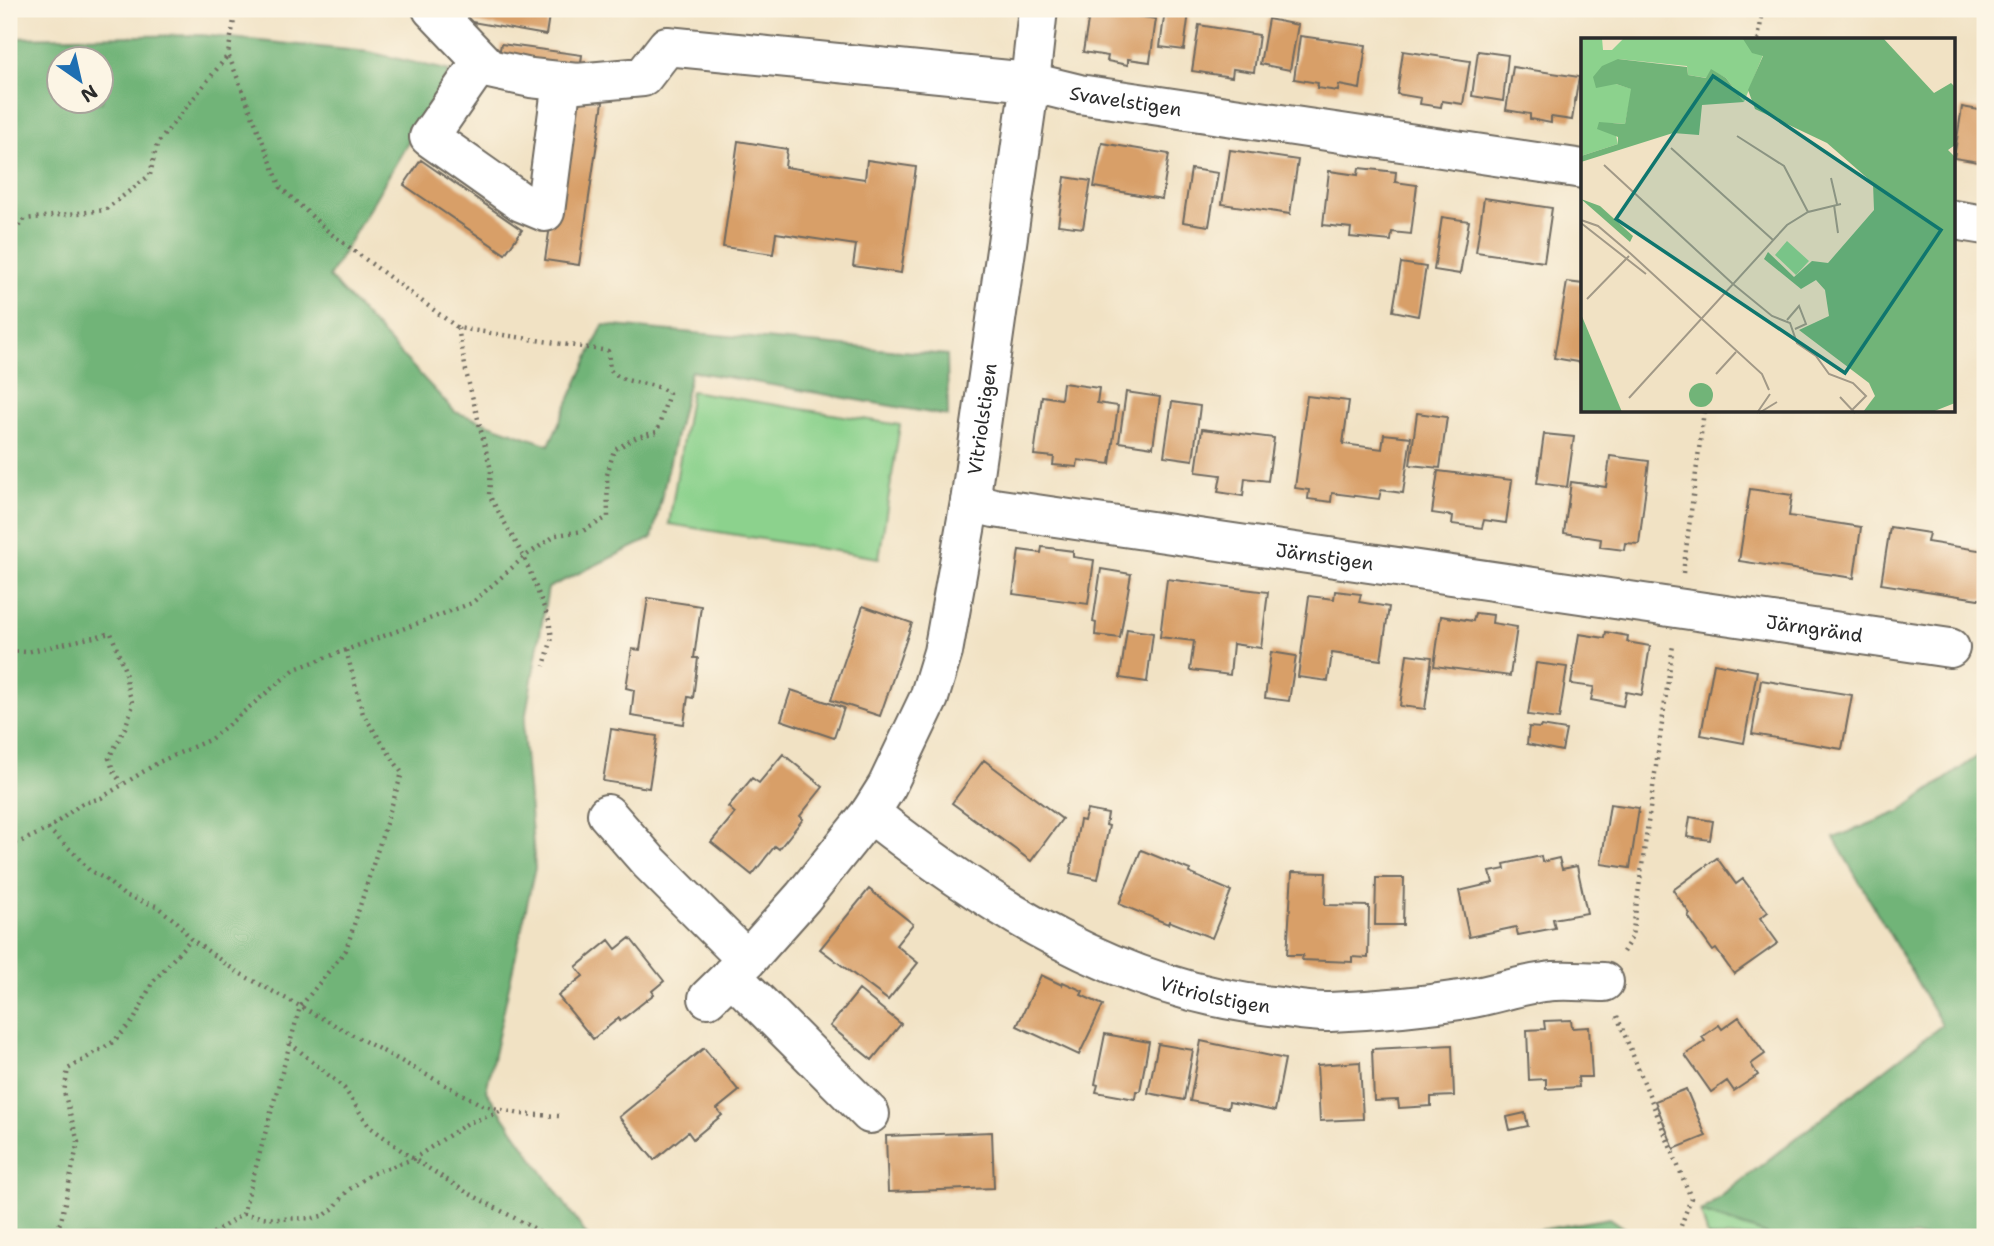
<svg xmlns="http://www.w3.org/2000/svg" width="1994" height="1246" viewBox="0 0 1994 1246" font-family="'Shantell Sans',sans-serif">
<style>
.green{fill:#8cd28d;stroke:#5c7e5c;stroke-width:2}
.forest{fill:#71b478;stroke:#4e7052;stroke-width:2;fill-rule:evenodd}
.building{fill:#d89f68}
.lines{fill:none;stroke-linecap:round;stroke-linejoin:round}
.minor-casing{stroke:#706b61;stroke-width:42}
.path{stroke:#706b61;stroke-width:4.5;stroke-dasharray:2 5;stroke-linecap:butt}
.minor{stroke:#fff;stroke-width:38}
.labels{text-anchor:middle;stroke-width:7;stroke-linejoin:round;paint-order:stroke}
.street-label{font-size:19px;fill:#2b2b2b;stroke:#fcf5e5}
.inset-road{fill:none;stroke:#a29987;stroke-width:2}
.view{fill:#0f766e;fill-opacity:0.15;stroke:#0f766e;stroke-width:3.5}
.inset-edge{fill:none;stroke:#2b2b2b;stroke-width:3.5}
</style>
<rect width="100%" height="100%" fill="#fcf5e5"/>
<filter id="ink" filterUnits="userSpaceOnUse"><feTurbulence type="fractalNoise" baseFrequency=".0143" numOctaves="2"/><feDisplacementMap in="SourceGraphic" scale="14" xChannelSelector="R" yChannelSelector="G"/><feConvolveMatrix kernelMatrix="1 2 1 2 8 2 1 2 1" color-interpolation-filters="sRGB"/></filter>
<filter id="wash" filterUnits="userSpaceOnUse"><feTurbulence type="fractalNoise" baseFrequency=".00686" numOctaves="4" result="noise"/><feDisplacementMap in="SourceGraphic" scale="28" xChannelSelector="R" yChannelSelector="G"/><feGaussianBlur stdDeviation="1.57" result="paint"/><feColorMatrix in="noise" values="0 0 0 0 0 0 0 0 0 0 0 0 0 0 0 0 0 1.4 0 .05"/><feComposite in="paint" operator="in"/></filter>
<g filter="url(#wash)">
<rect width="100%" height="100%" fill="#f1e2c4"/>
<path class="green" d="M691 391 900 425 879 558 669 524Z
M1701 1212 1775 1237H1708Z"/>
<path class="forest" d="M201 35 369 52 450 71 329 277 455 412 549 445 603 325 947 355 948 416 691 371 652 538 548 588 523 731 535 868 486 1091 588 1237H9V38ZM60 60H102V102H60Z
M1985 751V1237H1775L1701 1212 1942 1025 1834 838 1899 812Z
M1609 1218 1637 1237H1500Z"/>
<g id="blocks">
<path class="building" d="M457 9H550L546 35 455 19Z
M760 9H788L787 14Z
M1090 9 1156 19 1150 62 1128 59V65L1107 61 1108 56 1083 52Z
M1165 10 1189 12 1184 50 1160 47Z
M1268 19 1298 25 1290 70 1260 64Z
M1199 25 1259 35 1254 72 1233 69 1232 77 1192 71Z
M1300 36 1366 45 1360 89 1339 85 1338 91 1317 88 1318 83 1294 79Z
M501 44 582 55 579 78 497 66Z
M1403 51 1470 61 1463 104 1442 101 1441 107 1420 104 1421 98 1397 94Z
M1478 51 1508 55 1503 101 1472 96Z
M1513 67 1579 77 1572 120 1551 117V123L1530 119V114L1506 110Z
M569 97 603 102 579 265 545 260Z
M1962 107 1985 111V163L1954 158Z
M738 141 787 149 785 167 865 179 867 160 916 167 901 273 853 266 856 245 776 233 773 254 723 247Z
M1102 143 1169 154 1162 199 1094 187Z
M1230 150 1298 160 1290 214 1222 204Z
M421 160 522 230 505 254 404 185Z
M1359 168 1396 172 1395 182 1417 185 1411 234 1392 232 1391 241 1350 237 1351 228 1323 225 1329 171 1358 175Z
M1191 169 1218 173 1209 226 1183 222Z
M1065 177 1091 181 1083 228 1058 225Z
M1484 198 1552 208 1544 262 1476 252Z
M1442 217 1469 221 1460 274 1434 270Z
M1401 263 1426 267 1418 316 1393 311Z
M1567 282 1583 284V363L1554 358Z
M1063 383 1099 388 1097 403 1118 406 1110 464 1078 460 1077 467 1053 465 1054 457 1034 455 1042 396 1061 399Z
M1126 392 1160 397 1153 447 1119 442Z
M1307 396 1349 401 1343 444 1382 449 1384 434 1411 437 1403 493 1381 490 1379 499 1332 493 1331 502 1308 499 1309 490 1295 488Z
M1172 402 1200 406 1193 460 1164 456Z
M1417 413 1447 417 1440 468 1410 465Z
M1202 429 1274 438 1268 481 1245 478 1243 496 1218 492 1221 475 1196 472Z
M1544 434 1574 437 1567 487 1537 483Z
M1610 456 1649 461 1639 544 1625 543 1624 550 1600 547 1601 539 1564 533 1571 482 1606 487Z
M1438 471 1512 480 1506 523 1484 520 1482 528 1452 524 1453 516 1432 513Z
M1750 489 1792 495 1789 516 1861 527 1854 578 1739 561Z
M1890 527 1929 533 1927 542 1985 551V600L1881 584Z
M1042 547 1073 551V557L1094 560 1088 604 1013 594 1019 550 1041 553Z
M1101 569 1131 574 1120 638 1095 635 1096 623 1093 622Z
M1167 579 1268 592 1261 648 1233 644 1230 675 1190 670 1194 641 1160 637Z
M1335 591 1361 594 1359 602 1389 607 1381 660 1332 653 1328 681 1298 677 1309 596 1334 599Z
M648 598 701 606 694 658H698L693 698 688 697 684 724 631 716 634 690 626 688 632 649 640 650Z
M863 606 912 623 880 716 831 700Z
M1475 613 1493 615 1492 623 1517 627 1510 676 1434 666 1441 616 1473 621Z
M1127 629 1153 633 1147 682 1120 678Z
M1606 632 1628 636 1627 642 1650 646 1642 695 1626 692 1623 706 1591 700 1594 687 1571 684 1579 634 1605 638Z
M1271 652 1296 656 1289 701 1265 698Z
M1407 654 1432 657 1425 709 1400 706Z
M1536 663 1567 667 1559 719 1528 715Z
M1714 663 1757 671 1744 743 1701 735Z
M1761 680 1852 695 1842 749 1752 734Z
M791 690 844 708 834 738 781 720Z
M1541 726 1566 730 1562 751 1527 744 1529 727 1540 728Z
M611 729 657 736 649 788 603 781Z
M783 754 823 787 800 816 803 819 779 849 775 846 752 875 711 842 735 813 728 807 752 778 759 783Z
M984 760 1062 819 1031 861 952 803Z
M1610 804 1639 808 1630 868 1601 864Z
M1087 810 1108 814 1106 825 1109 826 1098 879 1070 873 1080 820 1084 821Z
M1690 817 1713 821 1710 840 1687 837Z
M1141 850 1190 870 1189 873 1231 891 1212 938 1169 921 1168 924 1119 904Z
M1541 856 1542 862 1559 858 1562 869 1577 866 1587 913 1553 919 1555 928 1518 935 1516 927 1469 937 1459 891 1493 883 1490 872 1505 869 1504 864Z
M1717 858 1736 884 1743 879 1768 912 1760 918 1778 943 1734 974 1716 949 1713 951 1688 916 1690 914 1673 890Z
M1292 872 1326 873 1325 905 1369 906 1368 958 1352 957V962L1302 960 1303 955H1287Z
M1376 878H1404L1403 925H1375Z
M869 889 913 924 896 945 918 963 888 1000 820 949Z
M630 938 664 981 652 991 654 994 620 1021 619 1018 593 1039 558 996 583 976 576 967 609 940 616 949Z
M1041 975 1062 985 1063 982 1083 991 1081 995 1103 1005 1079 1055 1017 1026Z
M859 990 901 1024 872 1060 830 1026Z
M1739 1017 1765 1054 1751 1064 1758 1075 1734 1091 1727 1081 1711 1092 1685 1055 1705 1041 1702 1037 1719 1025 1722 1029Z
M1571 1020 1572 1028 1589 1027 1592 1077H1578L1579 1087 1546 1089V1079L1529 1080 1527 1030 1545 1029 1544 1021Z
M1105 1034 1149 1042 1140 1091H1136L1135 1099 1096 1092 1098 1085 1095 1084Z
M1201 1041 1285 1059 1275 1111 1229 1102 1228 1108 1190 1101Z
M1158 1044 1193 1050 1184 1100 1148 1093Z
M1452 1045 1454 1096 1431 1097V1106L1399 1108 1398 1100 1374 1101 1372 1049Z
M704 1048 739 1091 717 1109 722 1115 693 1139 688 1132 654 1160 619 1117Z
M1360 1062 1363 1119 1320 1121 1317 1065Z
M1686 1089 1706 1136 1674 1149 1655 1101Z
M1525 1113 1528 1126 1510 1130 1507 1117Z
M992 1132 994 1188 888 1192 886 1136Z"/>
</g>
</g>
<g filter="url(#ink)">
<use href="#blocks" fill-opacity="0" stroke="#706b61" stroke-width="2"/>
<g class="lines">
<defs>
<g id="minor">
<path id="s1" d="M432 9 489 69 531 78 577 83 643 77 667 46 1030 82 1079 94 1583 169"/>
<path d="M481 62 429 137 521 202 545 212 562 81"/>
<path d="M1954 220 1985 225"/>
<path id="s2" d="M970 502 994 508 1950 648"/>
<path id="s3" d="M870 813C988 906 1119 990 1271 1006 1290 1008 1311 1013 1330 1012 1376 1010 1422 1006 1467 999 1493 995 1519 985 1545 982 1564 979 1584 982 1604 982"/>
<path d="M607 814 649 862 747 960"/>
<path d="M731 975 870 1114"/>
<path id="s4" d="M708 998 747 960 803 897 870 813 887 786 929 698 943 652 970 502 1030 82 1038 9"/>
</g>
</defs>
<use href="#minor" class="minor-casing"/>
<path class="path" d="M1758 40 1763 9
M9 236 25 219 105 210 150 175 157 144 228 55
M458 328 467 376 491 470 489 495 524 557 549 620 552 638 544 666
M1683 573 1704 411
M9 651 27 652 111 633 125 671 127 686 133 705 125 728 109 758 114 773 122 783
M48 829 75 854 89 870 105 879 124 895 156 906 177 922 191 939 237 972 484 1106 520 1114 559 1116
M9 847 48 829 81 804 101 798 159 762 211 739 295 669 472 603 524 557 556 535 583 531 608 517 607 475 614 450 637 437 657 432 669 393C649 379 627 387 610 370L608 351 458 328 330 233 281 188 228 54 236 9
M1623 952 1632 937 1673 645
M1617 1016 1691 1198 1677 1237
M290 1043 344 1088 369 1126 409 1156 466 1192 550 1237
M243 1214 275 1219 314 1218 325 1215 334 1208 347 1191 371 1174 413 1159 468 1123 503 1111
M53 1237 61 1221 78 1142 64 1092 68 1069 113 1042 134 1020 152 983 191 939
M207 1237 243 1214 300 1007 346 950 402 773 363 714 346 650"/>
<use href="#minor" class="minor"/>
</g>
</g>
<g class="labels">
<g class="street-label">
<text dy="7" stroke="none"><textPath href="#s1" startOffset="740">Svavelstigen</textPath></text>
<text dy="7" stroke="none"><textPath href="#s4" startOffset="660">Vitriolstigen</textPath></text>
<text dy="7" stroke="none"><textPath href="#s2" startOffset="359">Järnstigen</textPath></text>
<text dy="7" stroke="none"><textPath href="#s2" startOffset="854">Järngränd</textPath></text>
<text dy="7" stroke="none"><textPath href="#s3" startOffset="394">Vitriolstigen</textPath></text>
</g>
</g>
<g transform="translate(1581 38)">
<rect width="374" height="374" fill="#f1e2c4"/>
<path d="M0 0H21L22 12H31L43 0H163L182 17 163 64 145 40 130 32 126 40 107 37 106 28 37 21 35 46 51 51 44 86 32 85 37 106 0 118ZM206 203 228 223 215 237 194 217Z" fill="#8cd28d"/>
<path d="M302 0 353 55 370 45 374 49V107L367 112 375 120 374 365 351 374H282L294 358 288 345 218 292 248 278 244 252 235 242 220 251 183 221 187 214 213 239 231 223 247 225 293 172 292 145 246 105 174 71 167 52 182 18 171 15 162 1ZM37 21 106 29 107 37 125 40 130 31 145 40 163 64 121 67 118 97 92 95 0 124V118L37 106V99L16 91 18 84 44 86 50 51 35 46 15 50 12 39 21 28ZM0 161 19 168 52 198 49 204ZM0 276 41 374H0ZM108 357a12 12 0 1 1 24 0a12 12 0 1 1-24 0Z" fill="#71b478"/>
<path class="inset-road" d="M156 98 203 128 227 174M90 110 192 202M23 127 152 246 191 278 209 285 216 305 235 318 248 336 272 345 285 358 271 372M250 140 256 166M253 167 257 195M0 182 17 188 50 216 181 336 188 352M0 185 65 236M6 261 48 218M206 282 218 268 225 286 214 291M135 336 155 314M259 359 274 375M48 360 206 187 227 174 260 166M176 375 189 356M178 375 196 364"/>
<path class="view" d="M132 38 360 192 264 335 35 181Z"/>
<rect width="374" height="374" class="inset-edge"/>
</g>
<rect width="1994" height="1246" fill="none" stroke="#fcf5e5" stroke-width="35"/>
<g transform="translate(80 80) rotate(146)"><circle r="33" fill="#fcf5e5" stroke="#a8a49b" stroke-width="2"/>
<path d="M0-5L12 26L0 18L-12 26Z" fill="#1f6fb2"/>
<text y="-10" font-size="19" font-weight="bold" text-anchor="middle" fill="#2b2b2b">N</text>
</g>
</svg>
